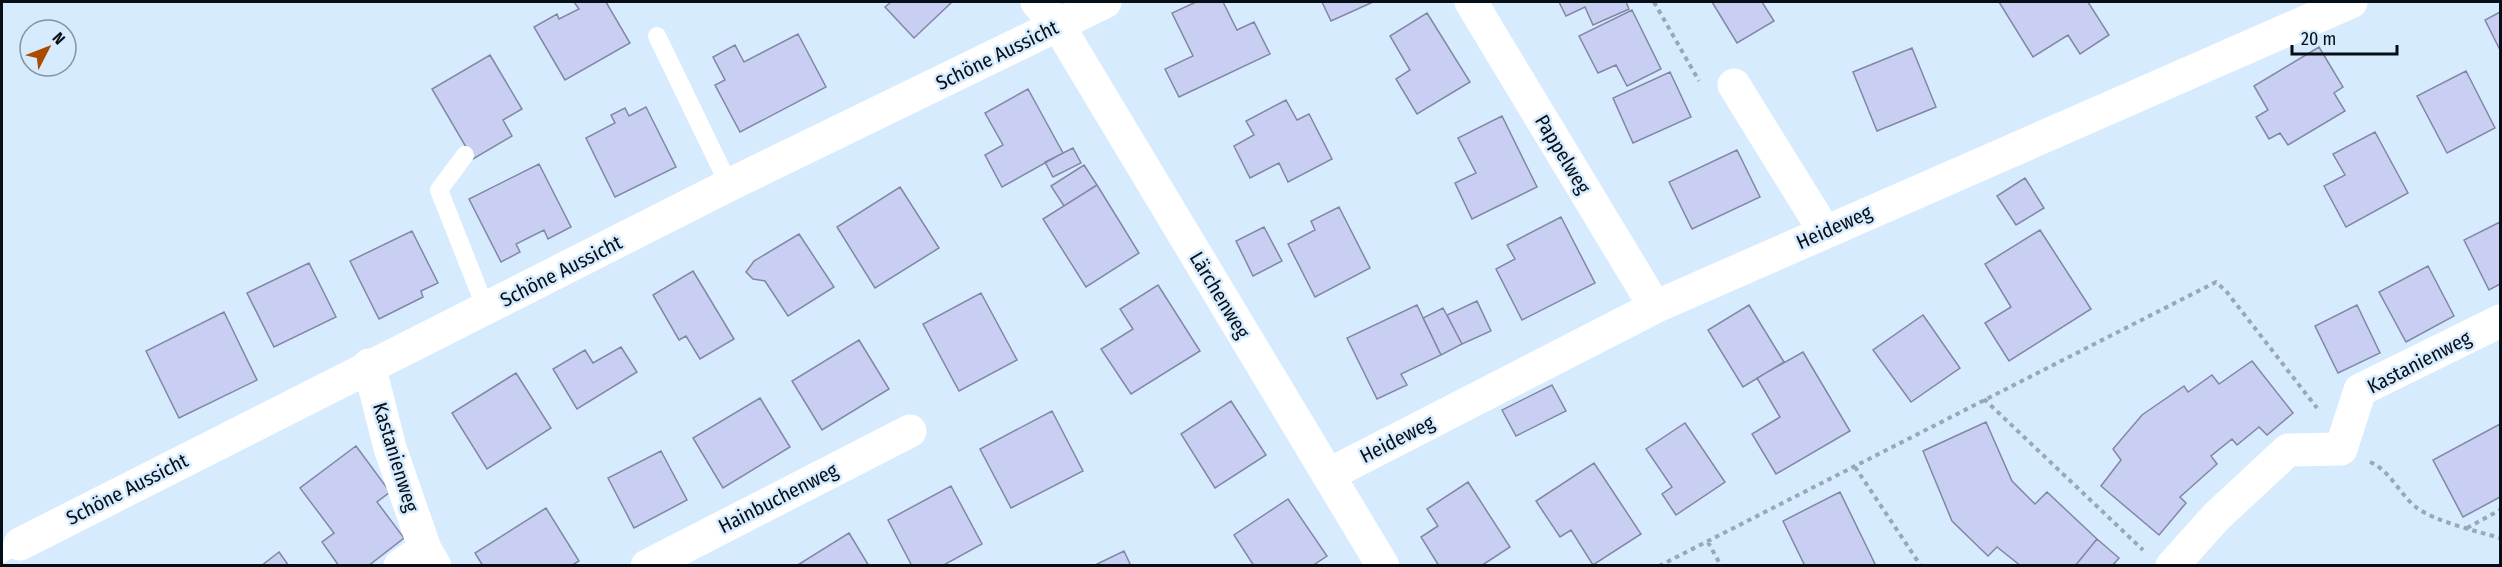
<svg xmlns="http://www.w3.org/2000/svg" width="2502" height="567" viewBox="0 0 2502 567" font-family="'Fira Sans Condensed',sans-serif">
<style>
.building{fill:#c8cff3;stroke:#8287a4;stroke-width:1.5}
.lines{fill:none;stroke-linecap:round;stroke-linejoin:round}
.path{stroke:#97a8b8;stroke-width:4;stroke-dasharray:4.5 4.5;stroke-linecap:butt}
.lane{stroke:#fff;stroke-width:18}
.street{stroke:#fff;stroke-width:33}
.labels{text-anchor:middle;stroke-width:5;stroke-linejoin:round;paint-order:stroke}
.street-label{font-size:20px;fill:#060e16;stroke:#d6ebfe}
</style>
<rect width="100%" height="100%" fill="#d6ebfe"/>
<path class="building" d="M574 2H606L630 43 565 80 534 27 557 14 559 19 579 9Z
M891 2H952L914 38 885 7Z
M1196 2H1223L1237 30 1254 22 1270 54 1179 97 1165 69 1193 56 1172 13Z
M1322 2H1373L1331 21Z
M1559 2H1626L1629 9 1593 25 1585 7 1566 16Z
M1712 2H1762L1774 21 1737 43Z
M1999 2H2088L2109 35 2080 54 2068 35 2033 57Z
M1632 10 1661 69 1627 86 1616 65 1598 73 1579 36Z
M2500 12V50L2485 20Z
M1427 13 1470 82 1417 114 1396 79 1410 70 1390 36Z
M798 34 826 87 740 132 715 85 725 80 713 57 735 45 744 62Z
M2319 47 2343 87 2334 93 2345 111 2288 145 2280 133 2269 139 2256 117 2268 110 2254 86Z
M1912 48 1936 107 1877 131 1853 72Z
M490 55 522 109 503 120 512 136 473 159 432 89Z
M2466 71 2495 128 2447 153 2417 96Z
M1670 72 1691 117 1633 143 1613 98Z
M1028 89 1063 153 1002 187 985 155 1003 145 985 113Z
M1286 100 1297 120 1309 114 1332 159 1288 182 1279 163 1250 178 1234 146 1254 135 1246 121Z
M646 107 676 167 615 197 586 138 615 123 611 115 625 108 629 116Z
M1502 116 1537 187 1472 219 1455 183 1476 173 1458 138Z
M2375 132 2408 193 2346 227 2324 186 2345 175 2333 154Z
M1073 148 1081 163 1053 177 1045 162Z
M1737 150 1760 197 1692 229 1669 182Z
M539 164 571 227 548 239 544 230 516 244 520 252 501 262 469 199Z
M1084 165 1097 185 1064 206 1051 186Z
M2025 178 2044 208 2016 225 1997 196Z
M1097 185 1139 253 1086 287 1043 219Z
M900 187 939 248 875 288 837 227Z
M1339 207 1370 268 1315 297 1288 244 1315 230 1311 221Z
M1561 217 1595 283 1522 320 1496 269 1515 259 1507 245Z
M2500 222V284L2489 290 2464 240Z
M1264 227 1282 261 1253 276 1236 241Z
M2040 230 2091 309 2009 361 1985 323 2011 307 1985 264Z
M412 231 438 283 421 291 423 297 379 319 350 261Z
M799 234 834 287 788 316 765 281 753 279 746 272 754 261Z
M309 263 336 317 274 347 247 293Z
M2428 266 2454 316 2406 342 2379 292Z
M693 271 734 339 700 359 686 336 679 340 653 295Z
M1158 285 1200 351 1131 394 1101 349 1133 329 1120 309Z
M981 293 1017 360 959 391 923 324Z
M1477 301 1491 331 1462 344 1447 315Z
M1417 305 1441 355 1401 374 1407 385 1377 399 1347 338Z
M1749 305 1784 362 1743 387 1708 330Z
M2357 305 2380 353 2338 373 2315 326Z
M1443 308 1462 344 1441 355 1423 318Z
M224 312 257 380 179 418 146 351Z
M1923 315 1960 368 1911 402 1873 350Z
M859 340 889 389 822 430 792 381Z
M621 347 637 372 577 409 553 369 585 350 593 363Z
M1803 352 1850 431 1776 474 1752 434 1780 417 1757 378Z
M2252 361 2293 413 2267 435 2259 427 2237 445 2232 439 2211 456 2217 464 2180 497 2186 503 2159 535 2101 486 2121 460 2113 449 2142 415 2184 386 2188 392 2212 375 2219 384Z
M516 373 551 428 487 469 452 413Z
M1552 385 1566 411 1516 436 1502 410Z
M760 398 790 447 723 488 693 438Z
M1231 401 1266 455 1215 488 1181 434Z
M1052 411 1083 471 1011 508 980 449Z
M1986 422 2012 481 2035 504 2047 492 2097 539 2075 566H2021L1997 547 1988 556 1952 521 1923 451Z
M1685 423 1725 482 1676 515 1662 494 1672 487 1646 449Z
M2500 424V497L2463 517 2433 460Z
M356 446 390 492 377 502 404 538 368 566H339L322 542 334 533 300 488Z
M661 451 687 500 634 528 608 478Z
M1594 463 1641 534 1593 565 1571 530 1560 537 1536 501Z
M1468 482 1510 547 1481 566H1439L1421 537 1438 526 1427 509Z
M951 486 982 544 942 566H912L888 520Z
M1840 492 1876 566H1805L1783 521Z
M1288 499 1327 556 1312 566H1254L1234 535Z
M546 508 579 561 571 566H483L475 553Z
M849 533 869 566H796Z
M2097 539 2119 558 2112 566H2075Z
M1124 551 1131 566H1093Z
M279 552 289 566H261Z"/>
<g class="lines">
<path class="path" d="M1654 2 1699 81
M1984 399 2143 550
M2370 462C2391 471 2399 494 2417 508 2437 522 2476 531 2500 538
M1855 467 1921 566
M2467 528 2500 510
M1708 542 1721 566
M1659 566 2216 282 2226 291 2317 408"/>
<path class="lane" d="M657 36 729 185
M465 155 439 190 486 309
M2 554 20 544"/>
<path class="street" d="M1037 2 1058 25 1383 566
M1471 2 1655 307
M1734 85 1825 232
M369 365 390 448 425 549 435 566
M1328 475 1655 307 2351 2
M20 544 729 185 1105 2
M400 566 425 549
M647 566 910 431
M2172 566 2217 516 2288 450 2341 449 2360 390 2500 321"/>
</g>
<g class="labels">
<g class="street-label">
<text transform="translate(997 55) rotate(-26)" y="7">Schöne Aussicht</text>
<text transform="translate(1563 154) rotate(59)" y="7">Pappelweg</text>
<text transform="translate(1834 227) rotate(-24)" y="7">Heideweg</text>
<text transform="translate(561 271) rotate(-27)" y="7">Schöne Aussicht</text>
<text transform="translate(1220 295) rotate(59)" y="7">Lärchenweg</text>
<text transform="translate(2419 362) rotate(-27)" y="7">Kastanienweg</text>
<text transform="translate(1397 439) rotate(-27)" y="7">Heideweg</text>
<text transform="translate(396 457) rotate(73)" y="7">Kastanienweg</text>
<text transform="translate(127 489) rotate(-27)" y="7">Schöne Aussicht</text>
<text transform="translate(778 498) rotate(-27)" y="7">Hainbuchenweg</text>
</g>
</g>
<rect width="2502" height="567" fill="none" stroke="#060e16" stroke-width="6"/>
<g transform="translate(48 48) rotate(48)"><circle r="28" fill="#d6ebfe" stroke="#8393a1" stroke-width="1.5"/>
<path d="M0-4.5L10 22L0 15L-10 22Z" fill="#ab4b01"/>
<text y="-9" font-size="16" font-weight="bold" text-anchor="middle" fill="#060e16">N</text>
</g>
<path d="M2292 45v9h105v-9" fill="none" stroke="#060e16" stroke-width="3"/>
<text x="2301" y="45" font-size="18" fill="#060e16" stroke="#d6ebfe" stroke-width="4.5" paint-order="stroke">20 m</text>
</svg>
